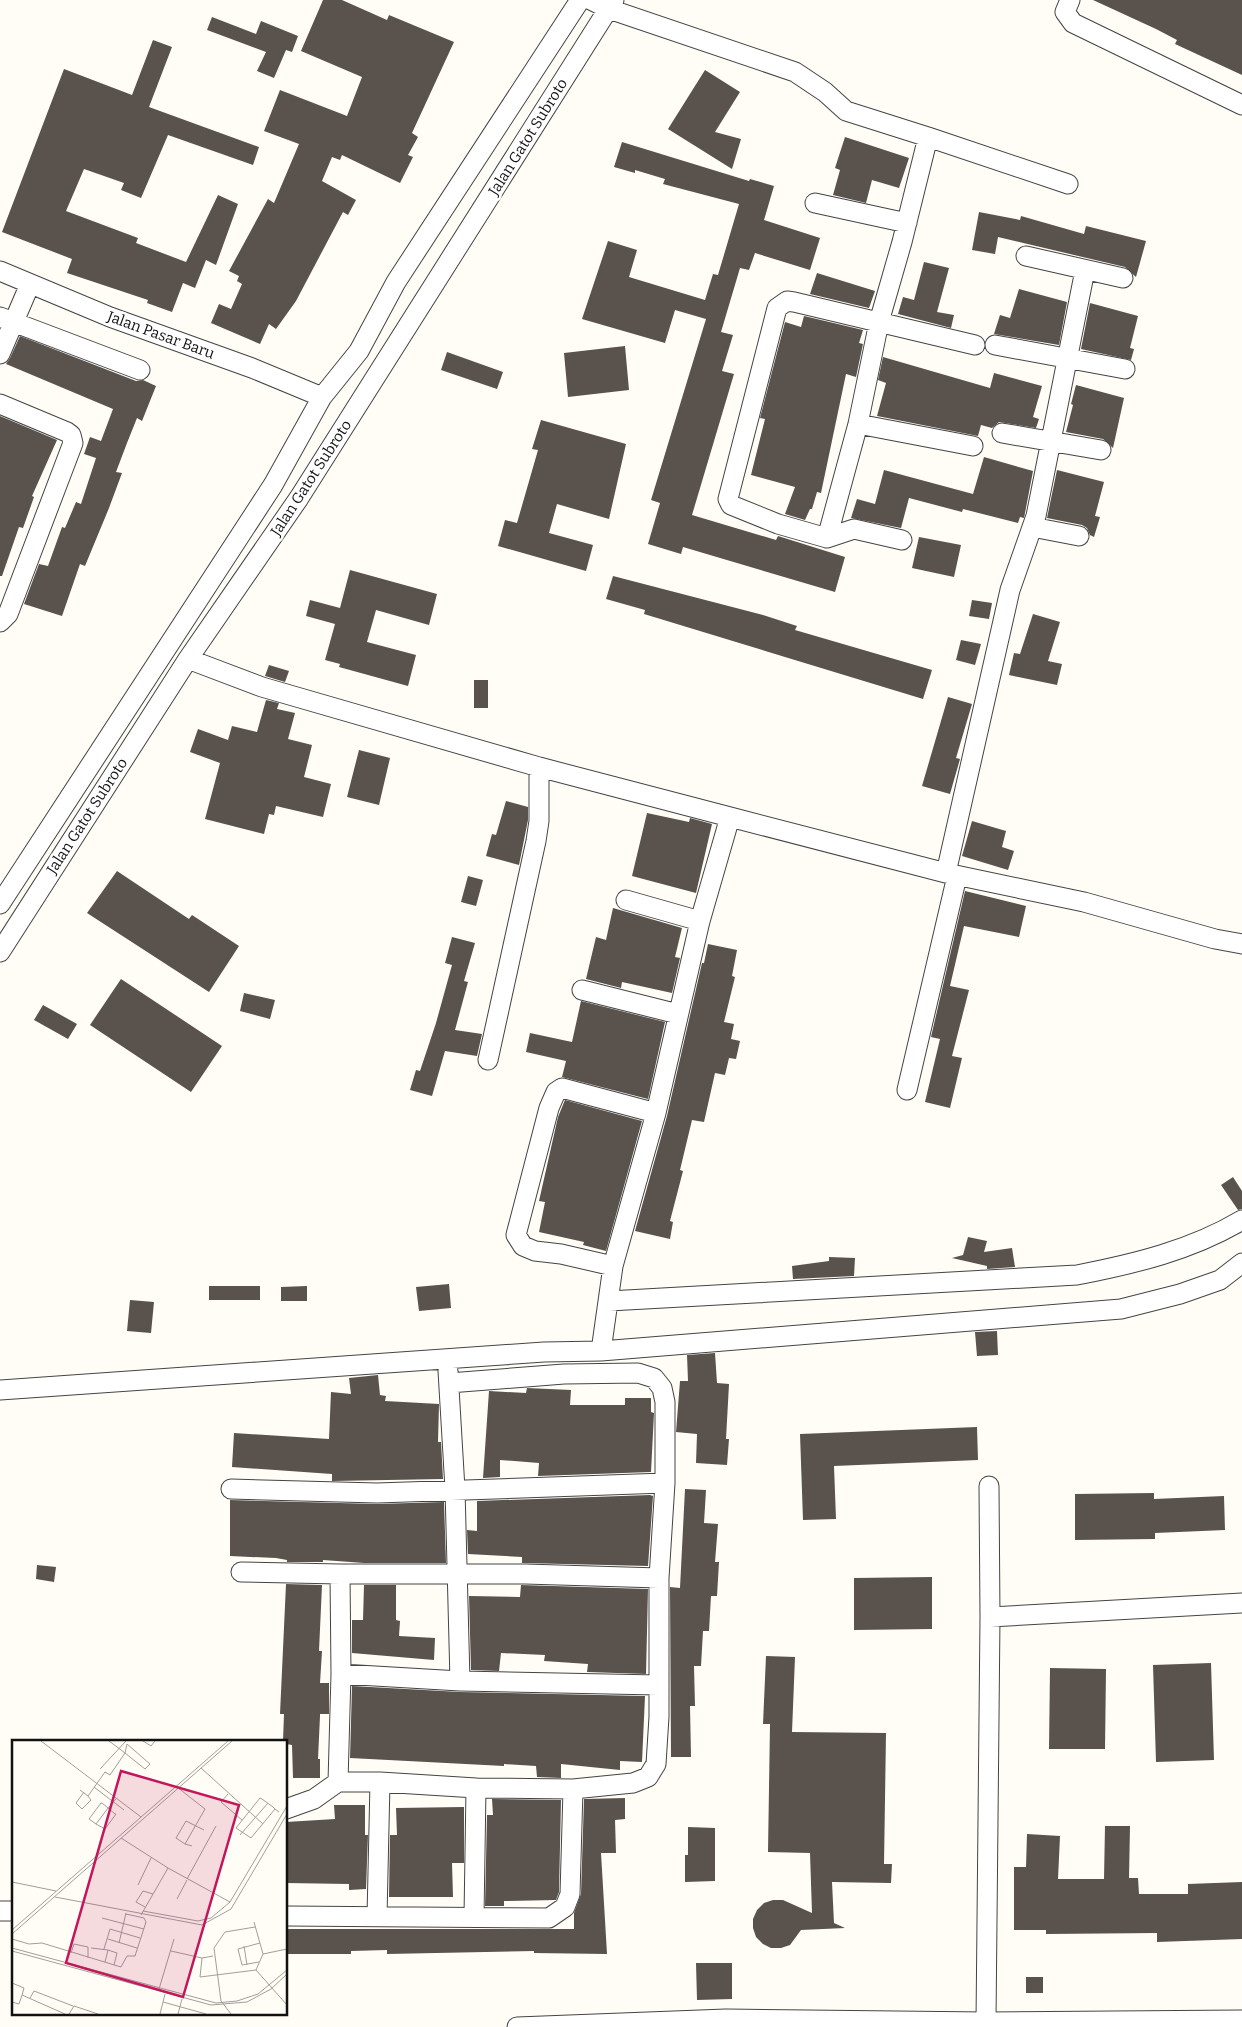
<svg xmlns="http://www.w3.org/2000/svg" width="1242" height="2027" viewBox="0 0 1242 2027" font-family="Bitter,serif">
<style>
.building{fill:#5a524d}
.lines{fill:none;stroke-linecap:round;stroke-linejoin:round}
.minor-casing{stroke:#444;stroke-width:21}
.minor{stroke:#fff;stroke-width:19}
.labels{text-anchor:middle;stroke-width:5;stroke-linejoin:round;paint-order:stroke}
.street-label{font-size:15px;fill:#111;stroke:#fff}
.inset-road{fill:none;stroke:#a09f9a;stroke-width:1}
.view{fill:#c2185b;fill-opacity:0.15;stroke:#c2185b;stroke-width:2.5}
.inset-edge{fill:none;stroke:#111;stroke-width:2.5}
</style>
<rect width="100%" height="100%" fill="#fffdf5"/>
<path class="building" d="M323 0H342L387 20 389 15 454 42 412 133 418 137 408 155 413 157 400 183 342 155 340 160 332 157 322 181 356 200 348 215 343 212 296 301 276 329 269 324 260 344 211 323 219 304 231 309 242 284 237 281 239 276 229 271 268 199 274 203 299 144 264 131 280 90 347 116 362 77 301 51Z
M1093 0H1242V75L1175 44 1177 40 1156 29Z
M212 17 256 34 261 21 298 36 292 52 286 50 274 78 257 71 266 52 207 30Z
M153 40 172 47 149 107 259 147 253 165 168 135 141 198 121 190 124 183 84 169 66 211 138 238 136 243 186 262 218 195 238 204 216 265 206 260 195 288 183 283 172 312 147 303 148 300 67 273 72 259 2 232 64 69 132 95Z
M705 70 740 92 715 132 741 139 732 169 668 129Z
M845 137 909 158 899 188 872 180 866 203 833 195 840 170 835 168Z
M622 142 749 181 750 179 774 186 764 220 820 238 810 270 755 253 749 270 740 268 721 332 733 335 722 371 734 374 692 515 776 540 778 536 845 557 835 592 683 547 681 554 648 544 660 503 651 500 706 319 675 310 665 343 582 319 608 241 637 250 629 277 705 300 713 274 718 275 739 204 663 184 665 179 635 170V173L614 167Z
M979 212 1020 220 1021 216 1084 234 1086 226 1146 241 1136 277 1125 267 998 237 995 254 972 250Z
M924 262 949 268 937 312 954 315 951 328 898 314 903 297 914 300Z
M817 273 875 291 869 308 810 294Z
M1019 289 1067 302 1059 345 994 334 1000 315 1010 318Z
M1090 303 1138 316 1130 348 1134 349 1131 360 1081 349Z
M804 316 863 330 859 343 863 344 856 377 846 374 821 493 817 492 812 509H810L805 520 785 514 795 487 751 475 765 419 760 418 785 322 801 327Z
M20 336 136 381 143 380 156 386 142 421 137 418 127 443 116 472 122 473 109 508 85 566 80 564 62 616 24 604 39 564 48 566 62 527 65 528 76 502 81 504 96 458 84 454 90 437 101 441 113 409 6 364 10 358Z
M625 346 629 390 568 397 564 353Z
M447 352 503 372 497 389 441 370Z
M883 357 990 388 994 373 1042 386 1033 417 1039 419 1036 428 999 422 992 428 981 425 978 436 877 416 886 383 878 380Z
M1076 385 1124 398 1113 448 1103 439 1066 432 1073 405 1071 404Z
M0 416 57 440 32 496 34 497 23 528 19 527 2 576H0Z
M541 420 626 444 609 519 557 504 549 533 593 545 586 571 498 546 505 520 517 523 538 450 532 449Z
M984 457 1033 471 1025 513 1024 518 1020 517 1018 523 963 509 962 512 909 498 901 528 851 518 857 499 875 504 884 470 973 494Z
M1057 470 1104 482 1095 516 1100 517 1094 537 1090 535 1087 528 1082 525 1047 518Z
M919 537 961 545 954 577 912 568Z
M350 570 437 594 429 625 376 610 367 642 416 655 408 686 339 667 340 664 325 660 335 624 306 616 310 600 340 608Z
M613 576 763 615 797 626 795 630 932 670 923 699 644 614 645 610 606 599Z
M972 600 992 603 989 619 969 616Z
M1033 614 1060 622 1048 661 1062 664 1057 685 1009 675 1014 653 1020 654Z
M961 640 981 644 975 665 956 660Z
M269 665 289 671 285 682 265 676Z
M474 680H488V708H474Z
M948 697 972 704 956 758 960 759 950 794 922 786Z
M266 700 279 703 277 709 295 713 288 739 312 745 304 777 331 784 323 817 276 806 274 815 269 814 264 834 205 819 220 763 190 752 198 729 228 740 232 726 257 732Z
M359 750 390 758 379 805 347 797Z
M506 801 528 807V820L519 865 486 856 492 834 496 835Z
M647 813 689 822 690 818 712 824 696 893 632 876Z
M972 821 1006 831 1002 847 1014 851 1008 870 962 856Z
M117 871 189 919 192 915 239 946 209 992 87 913Z
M468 876 483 880 476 906 461 902Z
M965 891 1026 906 1019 937 964 926 950 986 969 990 952 1056 962 1058 950 1108 925 1102 940 1039 931 1037Z
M613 908 682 928 675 957 680 958 672 993 622 982 621 988 586 979 596 937 606 940Z
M452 937 475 943 464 981 468 982 455 1030 482 1034 477 1056 445 1051 432 1096 410 1090 416 1070 420 1071 436 1023 452 965 445 963Z
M708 944 737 950 732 976 735 977 724 1022 734 1024 731 1039 740 1041 736 1059 729 1058 725 1075 715 1073 704 1122 692 1120 680 1170 683 1171 670 1221 673 1222 670 1239 635 1231 667 1116 702 963H704Z
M121 979 222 1046 191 1092 90 1025Z
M244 993 275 1000 270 1019 240 1011Z
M581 1001 665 1022 648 1099 562 1077 566 1061 526 1052 530 1033 572 1042Z
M43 1005 77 1024 68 1039 34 1020Z
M565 1100 642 1121 606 1251 583 1245 584 1242 539 1232 545 1202 539 1201 558 1117Z
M1233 1177 1242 1191V1209L1238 1210 1221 1185Z
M968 1237 987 1241 984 1252 1012 1248 1015 1267 987 1269V1266L952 1258 963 1255Z
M829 1257 855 1258 854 1276 793 1279 792 1266 829 1261Z
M449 1284 451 1308 419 1311 416 1287Z
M209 1286H260V1300H209Z
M307 1286V1301H281V1287Z
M130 1300 154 1302 151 1333 127 1331Z
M997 1331 998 1355 977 1356 975 1332Z
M715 1353 717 1383 729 1384 726 1439H729L727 1465 696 1463 697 1434 676 1432 680 1381H688L687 1355Z
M378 1375 380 1395 386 1396 385 1401 439 1404 438 1442H441L443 1479 332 1481V1474L232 1467 234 1433 329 1439 331 1392 351 1394 349 1378Z
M527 1388 571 1390 570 1405H625V1398H651V1412L654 1413 651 1472 538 1476 539 1463 500 1460V1477L483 1478 489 1391 526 1393Z
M977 1427 978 1460 834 1466 836 1519 803 1520 800 1434Z
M685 1489 706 1490 704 1523 718 1524 715 1562H719L717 1596H711L709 1631H703L701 1666H694L695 1706H690L691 1757H671L670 1587 680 1588Z
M1154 1493V1499L1224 1496 1225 1530 1155 1533V1539L1075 1540V1494Z
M650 1495 653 1496 648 1566 522 1563V1557L468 1554 467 1530 477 1531V1501Z
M230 1500 377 1504 444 1502 446 1563H364L323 1560V1562H287V1560L276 1558 230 1556Z
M37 1565 56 1567 54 1582 36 1579Z
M932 1577V1629L854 1630V1578Z
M286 1584 322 1585 319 1651H322L320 1683H329V1714H320V1716L318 1759H320V1778H293L292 1745 286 1744V1741H283L284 1714H280Z
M364 1585H396V1620L400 1621 399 1636 435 1638 434 1660 352 1653V1620H363Z
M521 1585 648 1589 646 1674 587 1672 588 1664 544 1661 545 1655 501 1653 499 1671 471 1670 469 1596 520 1597Z
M766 1656 795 1657 792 1732 886 1733 884 1864H892L891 1883 832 1882 834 1923 845 1928 801 1930 790 1945 781 1948H771L763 1944 756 1937 753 1928V1919L757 1910 764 1903 773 1900H783L812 1913 810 1853 768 1852 770 1724H763Z
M1211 1663 1214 1760 1156 1762 1153 1665Z
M1050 1668 1106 1669 1105 1749H1049Z
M352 1686 460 1692 645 1696 642 1762 620 1761V1770L561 1764V1778L537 1777 536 1766 504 1764V1766L350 1758Z
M625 1798V1819L615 1820 616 1853H601L607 1954 534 1953V1951L387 1954V1950L351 1951V1954H286V1929H574V1913L581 1894 584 1799Z
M492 1799 561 1800 559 1892 556 1900 504 1901V1906H485L487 1815H493Z
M334 1805H365V1835H368L366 1889 349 1890V1884L286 1883V1822L335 1819Z
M464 1807V1863H452L453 1897H389L390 1835H397L396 1808Z
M1105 1826H1130L1129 1878H1138L1139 1894H1188V1884L1242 1882V1939L1157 1942V1933L1046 1934V1930H1014V1867H1026L1027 1834 1060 1836 1058 1879H1104Z
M688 1827 715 1828V1881L685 1882V1855H688Z
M696 1963H732V1999L697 2000Z
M1026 1977H1043V1993H1026Z"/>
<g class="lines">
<defs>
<path id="minor" d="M591 0 609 9 795 72 825 92 846 111 928 137 902 242 879 322 858 424 827 538 854 529 902 540
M1070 0 1065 12 1073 23 1242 105
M928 137 1068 184
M815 203 907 223
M1026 256 1123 278
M0 271 110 317 252 368 322 397
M0 317 140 370
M995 345 1125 369
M0 354 30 284
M0 404 67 432 71 435 73 443 8 614 0 622
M858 424 973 446
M1002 433 1101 450
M1032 527 1079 536
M827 538 778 524 731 505 728 499 777 308 787 301 794 302 975 345
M188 659 262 687 539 767 730 817
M946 873 1010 590 1036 516 1085 270
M626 900 700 921
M0 904 273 485 322 397 359 351 396 282 580 0
M0 952 188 659 299 498 614 0
M582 990 678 1014
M488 1060 536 841 539 821V767
M907 1090 957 876
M613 1266 561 1254 535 1251 523 1246 516 1235 549 1108 556 1092 562 1088 656 1113
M609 1301 1077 1275C1134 1264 1192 1250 1242 1220
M601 1351 613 1266 656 1113 700 921 730 817 946 873 1084 902 1215 939 1242 944
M448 1371 455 1489 460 1681
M0 1390 544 1352 601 1351 1121 1309 1180 1294 1220 1280 1242 1263
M231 1489 377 1493 665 1483
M241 1572 340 1574
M990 1617 1242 1603
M341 1674 460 1681 658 1685
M338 1782 341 1674 340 1574H525L659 1578
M380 1782 476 1788 474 1917
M476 1788 573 1789
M286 1809 314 1799 338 1782H380L377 1917
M0 1911H14
M286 1916 549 1918 565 1907 570 1894 573 1789 633 1783 648 1777 656 1764 659 1717V1578L665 1483V1402L662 1388 654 1378 638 1373 564 1374 449 1383
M986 2022 990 1617 989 1486
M517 2027 726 2019 986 2022 1242 2020"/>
</defs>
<use href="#minor" class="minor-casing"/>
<use href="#minor" class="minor"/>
</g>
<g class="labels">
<g class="street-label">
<text transform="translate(528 137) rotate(-58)" y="5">Jalan Gatot Subroto</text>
<text transform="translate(161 335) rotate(20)" y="5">Jalan Pasar Baru</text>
<text transform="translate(311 478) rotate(-57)" y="5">Jalan Gatot Subroto</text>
<text transform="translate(87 816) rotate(-57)" y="5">Jalan Gatot Subroto</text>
</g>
</g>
<g transform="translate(12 1740)">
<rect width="275" height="275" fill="#fffdf5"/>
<path class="inset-road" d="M29 1 129 77M131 1 139 6 143 1M189 28 251 84M88 29 114 1M82 47 112 70M165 47 193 69 173 104 180 106M68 50 76 56 93 32 98 35 113 13 133 29 138 24 115 4 113 13 97 1M72 52 64 63 70 69 79 60 76 56M216 54 209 62 230 80M263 69 239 98 224 88 248 58 250 59 261 67 263 69 267 72M84 84 77 79 89 63H90L96 68 103 74H104L93 89 84 84 96 68 104 59M228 95 256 63M109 98 156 128M173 104 164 98 174 81 192 90M175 139 204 86M0 142 44 151M126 145 139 118M43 157 190 185 219 169 275 74M165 159 175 140M133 167 124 162 131 151 141 154M131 171 186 181 199 178 218 162M129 175 156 128 218 162 275 66M90 178 132 189M242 182 251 214 244 230 275 265M0 190 216 1M0 194 220 1M0 199 17 204 30 203 109 227 115 216H123L134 182 132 178 114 174M96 199 125 208M107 203 114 173M232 206 235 225M0 208 204 263 225 261 246 254 275 230M79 208 96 210 93 222M92 209 98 189 128 198M96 210 105 213 102 225M0 211 199 265 235 262 259 249 275 234M159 211 190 218 201 216M59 213 62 204 76 207V218M251 214 275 209M190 218 188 237 244 230M247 222 230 225 226 209 248 203M0 243 12 248 10 255M147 249 162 199M18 258 22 251 61 266M0 262 7 264 10 255 53 274M151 262 194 274M57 274 62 266 86 274M148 274 153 254M166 274 170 259M219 274 209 261 202 208 213 192 243 187"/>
<path class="view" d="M109 31 227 65 171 257 54 223Z"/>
<rect width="275" height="275" class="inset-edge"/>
</g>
</svg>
